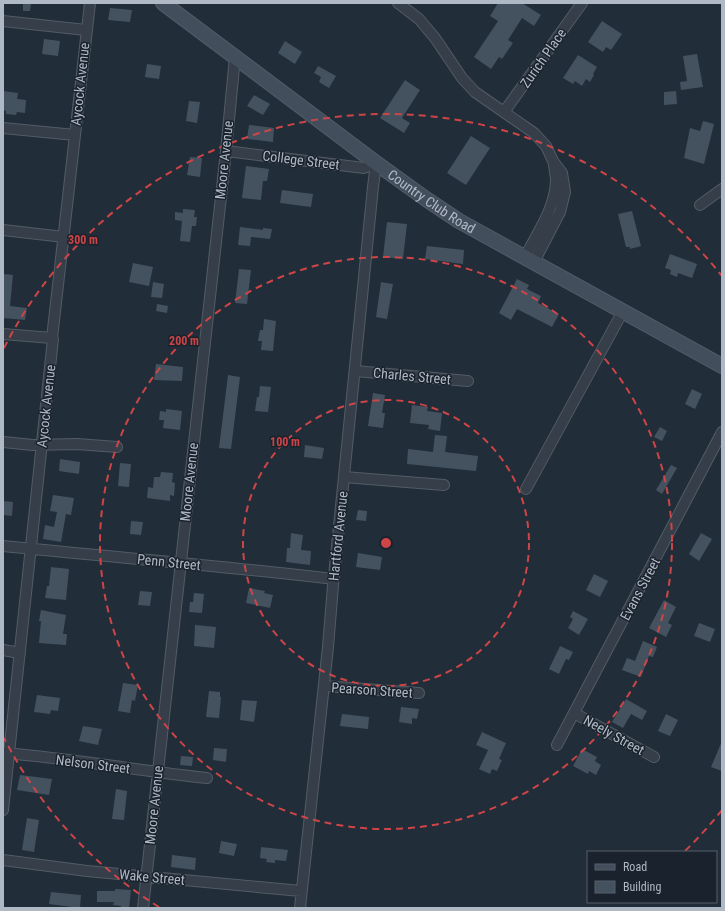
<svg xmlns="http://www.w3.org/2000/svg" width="725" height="911" viewBox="0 0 725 911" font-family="'Roboto Condensed',sans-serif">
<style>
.building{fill:#445260}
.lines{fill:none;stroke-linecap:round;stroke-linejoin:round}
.street-casing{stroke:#525c67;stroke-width:12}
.secondary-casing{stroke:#525c67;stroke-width:16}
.street{stroke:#353e49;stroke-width:10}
.secondary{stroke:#434e5c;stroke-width:14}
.ring{fill:none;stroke:#ce4547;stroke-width:2;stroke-dasharray:7 5}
.labels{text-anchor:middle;stroke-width:3;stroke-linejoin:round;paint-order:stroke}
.street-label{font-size:14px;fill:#afb9c5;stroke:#1a232d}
.centre{fill:#ce4547;stroke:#1a232d;stroke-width:2}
.ring-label{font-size:12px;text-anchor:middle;font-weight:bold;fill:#ce4547;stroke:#1a232d;stroke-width:3;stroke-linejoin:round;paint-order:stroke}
</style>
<rect width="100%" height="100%" fill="#212d38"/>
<path class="building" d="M23 3H31L30 11H23Z
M498 3H522L541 15 534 26 522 18 508 40 513 43 502 59 499 57 491 69 474 57 498 21 490 16Z
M110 8 132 10 130 22 108 20Z
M602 21 622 34 611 50 606 47 603 52 588 42Z
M44 39 60 41 58 56 42 54Z
M285 41 302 52 295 64 278 53Z
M697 54 703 87 681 90 680 82 687 81 683 56Z
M578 55 597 67 593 74 594 75 590 82 586 79 582 86 575 81 573 84 563 78Z
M147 64 161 66 159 79 145 77Z
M318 66 336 76 329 88 319 82 321 77 314 73Z
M405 80 420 90 402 118 410 123 404 133 380 118Z
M3 91 18 93 17 99 26 100 25 113 17 112 16 115 6 114V111L3 110Z
M676 91 677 104 664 105V92Z
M254 95 270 104 263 115 247 106Z
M189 101 200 102 197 123 186 121Z
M703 121 714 124 704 164 684 158 690 128 700 131Z
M249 125 274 128 273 142 247 139Z
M471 136 490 148 466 185 447 173Z
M190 157 202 158 200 177 187 175Z
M246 166 269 169 267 181H263L261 200 242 198Z
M282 190 313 194 311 207 280 203Z
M183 209 195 210 194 217H197L196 226H192L190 242 180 241 182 221 175 220V212L183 213Z
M632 211 641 246 630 249V247H626L618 214Z
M387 222 407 224 403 259 383 257Z
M240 227 263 230V228L272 229 270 239 251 237 250 246 238 245Z
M427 246 464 250 463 264 425 259Z
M670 254 697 264 692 278 678 273 677 277 670 274 671 270 665 268Z
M133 263 153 267 149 286 129 282Z
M239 269 251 270 247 304 235 303Z
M4 274 13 275 10 306 27 308 25 320 3 318Z
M517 279 529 285 527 289 541 296 538 303 559 314 552 327 517 309 511 320 499 313Z
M153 282 164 284 162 298 151 297Z
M381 282 393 284 387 319 376 317Z
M157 304 168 306 167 313 156 311Z
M264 319 276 321 273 351 261 350 262 341H258L260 330H263Z
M156 364 183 367 182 381 154 380Z
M228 375 240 377 231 449 219 448Z
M260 386 271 387 268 412 255 411 257 397H259Z
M692 389 702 394 695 409 685 404Z
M373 393 385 395 382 413H385L383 428 368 426Z
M412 405 428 407 427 411 442 413 440 431 428 429 429 425 410 423Z
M166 409 182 411 180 430 163 428 164 420H159L160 411 166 412Z
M660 427 667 431 662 441 654 437Z
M435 435 447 436 445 452 478 456 476 471 407 464 408 449 433 452Z
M305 445 324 448 322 459 304 457Z
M60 459 80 462 79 474 59 471Z
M120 463 131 464 129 487 118 486Z
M671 465 677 468 662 494 656 490Z
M161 472 173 473 172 482 175 483 174 496 170 495V501L147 498 148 487 153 488 154 477H160Z
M53 495 74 498 71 515 66 514 61 542 43 539 45 525 54 527 57 512 50 511Z
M3 501 13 502 12 516 3 515Z
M358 510 367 511 366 521 356 520Z
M131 521 143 522 141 535 130 534Z
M291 533 303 535 301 550 311 551 310 565 286 562 287 548H290Z
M701 533 712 539 699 561 689 554Z
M358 553 382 557 380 570 356 567Z
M51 567 69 569 66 600 45 598 47 586H49Z
M594 574 608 581 600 597 586 590Z
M249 588 265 591 264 593 273 595 270 608 246 603Z
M140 591 152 592 150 606 138 605Z
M194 593 204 594 202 613 189 612 190 602H193Z
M664 600 676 607 668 623 672 625 666 637 649 628Z
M41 610 66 615 63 634H67L66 645 39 643 41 621H39Z
M573 611 588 619 579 635 568 628 573 619 570 617Z
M699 623 715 629 710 642 694 636Z
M195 625 216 627 214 648 194 646Z
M643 641 657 647 653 657 649 656 641 677 622 670 627 658 635 661Z
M560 646 573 652 569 660 566 659 559 674 549 669Z
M123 683 138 685 135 701 132 700 130 713 118 711Z
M209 691 220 692V697H221L219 718 206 717Z
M37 695 60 698 58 711 51 710 50 714 34 712Z
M626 699 647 711 642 720 631 714 623 728 612 722Z
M242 700 257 701 254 722 240 720Z
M401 707 419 709 417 719 412 718V724L399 722Z
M342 714 369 717 368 729 340 726Z
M666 714 678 720 670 736 658 731Z
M83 726 102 729 98 745 79 741Z
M482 732 506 743 499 759 502 760 497 771 492 769 490 774 479 769 488 750 476 745Z
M722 741V771L711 767Z
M214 748 227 749 226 762 213 760Z
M582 749 597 757 595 761 601 765 596 775 589 771 588 774 573 766Z
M181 756 193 757 192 766 180 765Z
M20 775 52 779 49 795 17 790Z
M116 789 127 791 124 820 112 819Z
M27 818 39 820 34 852 22 850Z
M221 841 237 844 234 856 219 853Z
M261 847 288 850 286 861 275 860V863L266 862 267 859 260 858Z
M172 855 196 858 195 870 171 867Z
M115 889 131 890 129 908H121V906L113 905 114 902H97V891H115Z
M51 892 81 895 80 908 49 904Z"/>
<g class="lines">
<defs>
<path id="street" d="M398 3 419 19 435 38 462 78 475 92 534 133 546 146 553 161 562 173 565 192 560 212 534 262
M3 21 86 30
M504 112 582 3
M3 128 75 135
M226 151 364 168 376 163 373 187 333 586 328 647 300 908
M700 205 722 189
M3 230 64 237
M525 257C537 233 555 209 556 181 556 175 554 169 554 163
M3 334 52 338
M355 371 468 381
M3 442 33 445 77 444 117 447
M344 477 444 485
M526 489 623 311
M3 546C113 557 224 566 334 579
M3 650 20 653
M324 686 419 693
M574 713 654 757
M557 745 722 432
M3 753C71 758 139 771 207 778
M3 810 53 339 52 338 90 3
M3 860 87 871 301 891
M143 908 226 151 235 57"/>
<g id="secondary">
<path id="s1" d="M163 3 376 163 426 199 459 221 722 366"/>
</g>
</defs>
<use href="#street" class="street-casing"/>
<use href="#secondary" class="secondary-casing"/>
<use href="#street" class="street"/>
<use href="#secondary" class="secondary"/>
</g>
<g class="ring">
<circle cx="386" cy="543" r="143"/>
<circle cx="386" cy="543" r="286"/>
<path d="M722 810A429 429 0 0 1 684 852M159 907A429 429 0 0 1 4 738M4 348A429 429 0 0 1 722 276"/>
</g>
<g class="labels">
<g class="street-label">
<text transform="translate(543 58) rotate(-55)" y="5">Zurich Place</text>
<text transform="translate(80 84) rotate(-84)" y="5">Aycock Avenue</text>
<text transform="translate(224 160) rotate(-84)" y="5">Moore Avenue</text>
<text transform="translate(301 160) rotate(7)" y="5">College Street</text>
<text dy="5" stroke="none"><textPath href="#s1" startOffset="334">Country Club Road</textPath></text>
<text transform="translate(412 376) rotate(5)" y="5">Charles Street</text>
<text transform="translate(46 406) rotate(-84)" y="5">Aycock Avenue</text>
<text transform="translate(189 482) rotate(-84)" y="5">Moore Avenue</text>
<text transform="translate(338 536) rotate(-84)" y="5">Hartford Avenue</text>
<text transform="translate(169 562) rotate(6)" y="5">Penn Street</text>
<text transform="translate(640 589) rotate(-62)" y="5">Evans Street</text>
<text transform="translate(372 690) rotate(4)" y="5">Pearson Street</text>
<text transform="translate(614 735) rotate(29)" y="5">Neely Street</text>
<text transform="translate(93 764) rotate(7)" y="5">Nelson Street</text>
<text transform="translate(154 805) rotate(-84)" y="5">Moore Avenue</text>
<text transform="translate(152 877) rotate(5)" y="5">Wake Street</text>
</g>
</g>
<circle cx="386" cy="543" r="6" class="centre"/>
<g class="ring-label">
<text x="83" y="244">300 m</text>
<text x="184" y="345">200 m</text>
<text x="285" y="446">100 m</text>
</g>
<rect width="725" height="911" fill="none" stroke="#afb9c5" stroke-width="8"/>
<rect x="587" y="851" width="130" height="52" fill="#1a232d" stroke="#565f6a"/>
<rect x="595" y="864" width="20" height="6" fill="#434e5c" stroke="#565f6a"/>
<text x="623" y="871" font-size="12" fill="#afb9c5">Road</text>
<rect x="595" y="881" width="20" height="12" fill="#445260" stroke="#565f6a"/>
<text x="623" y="891" font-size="12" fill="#afb9c5">Building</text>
</svg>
